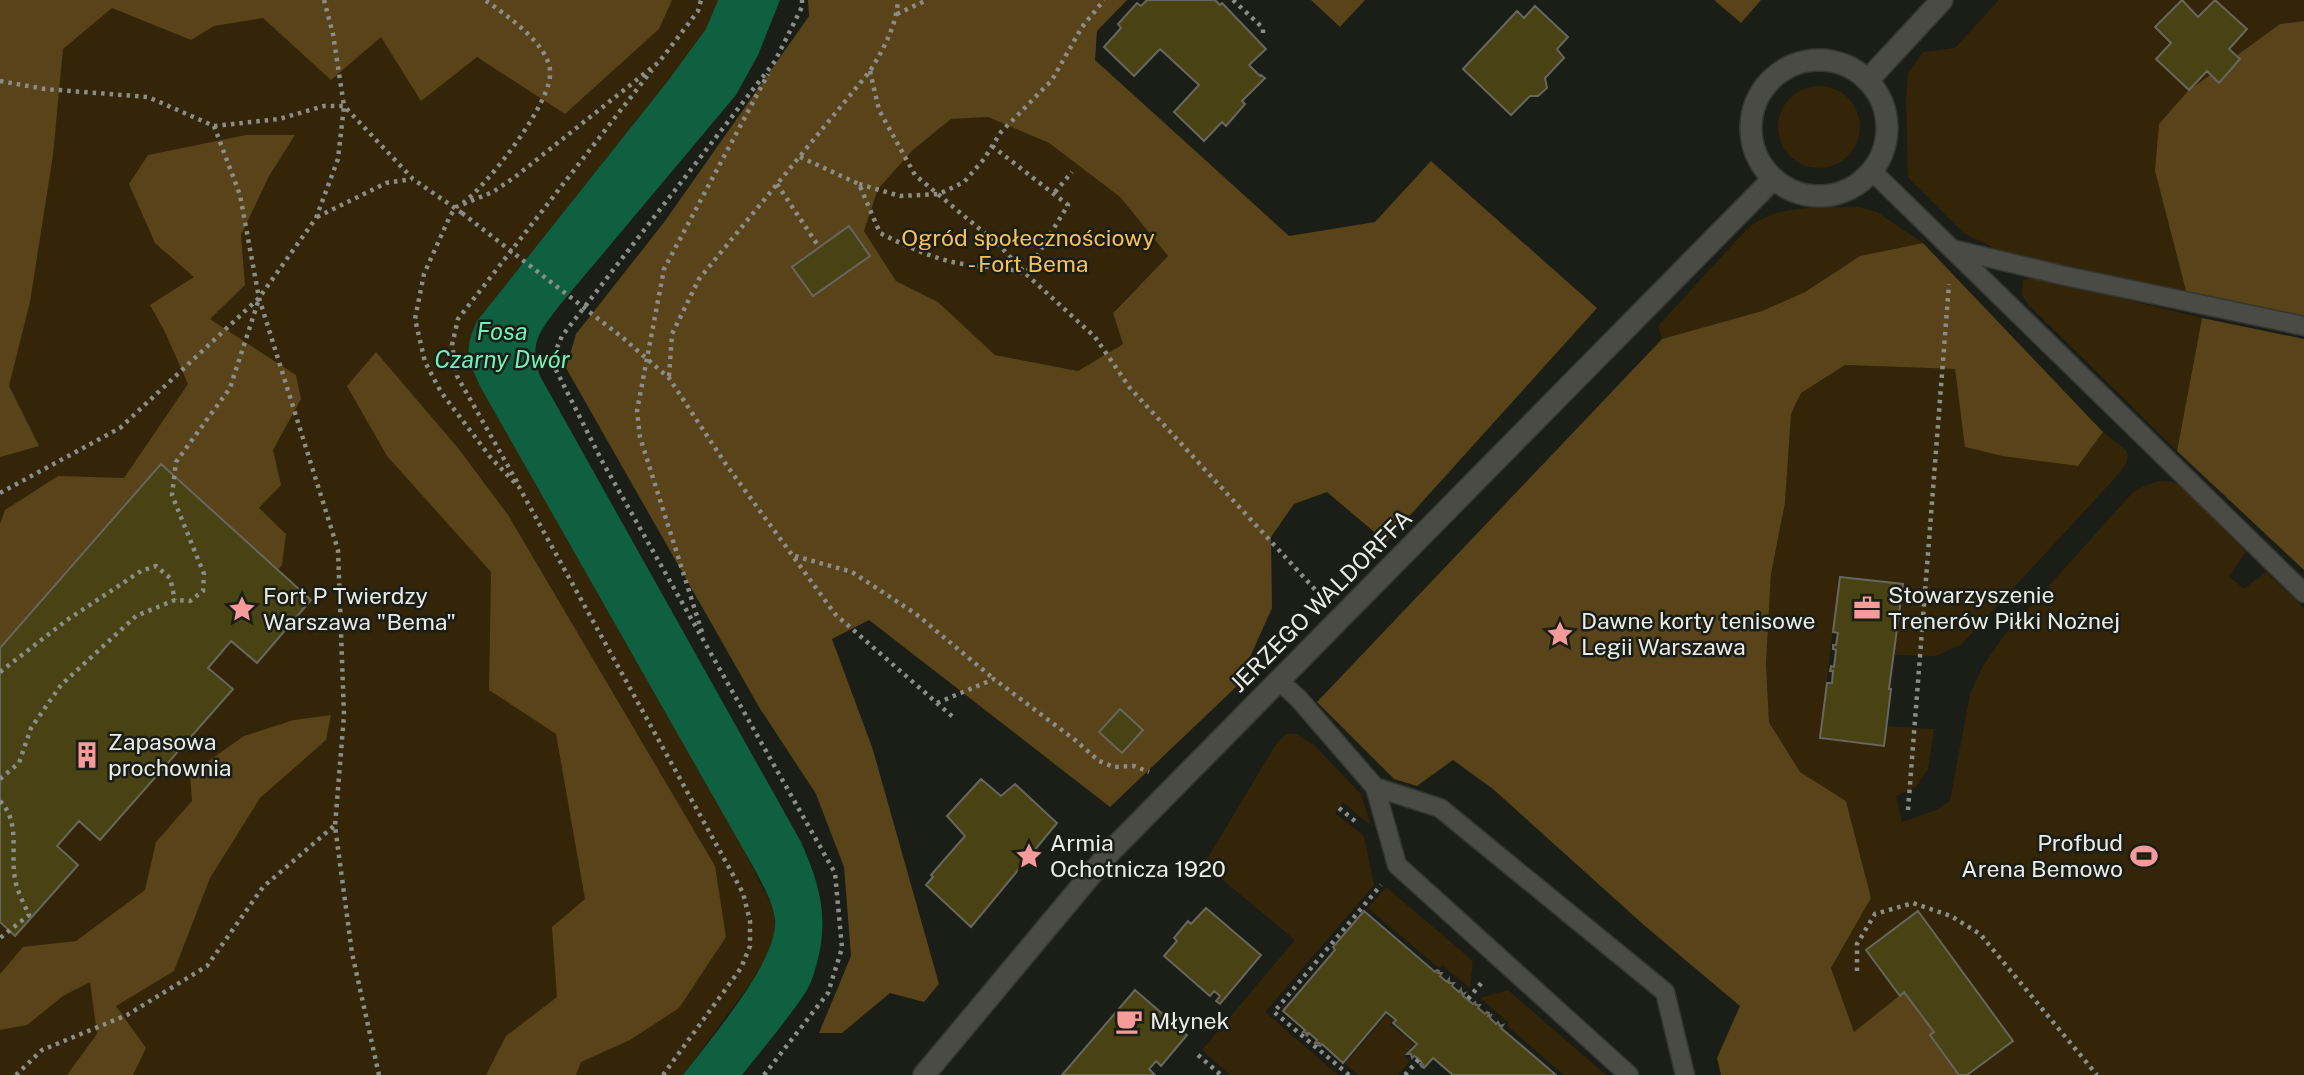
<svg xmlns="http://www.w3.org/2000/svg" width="2304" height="1075" viewBox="0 0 2304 1075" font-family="'Public Sans',sans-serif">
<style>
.green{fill:#342508}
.forest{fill:#594318;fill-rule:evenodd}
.water{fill:#0f5f41}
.building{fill:#494213;stroke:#67665f;stroke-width:2}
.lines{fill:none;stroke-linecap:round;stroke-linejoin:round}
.service-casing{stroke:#343632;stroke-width:21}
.minor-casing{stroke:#343632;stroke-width:24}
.path{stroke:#8b8d88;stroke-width:4.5;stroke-dasharray:3.5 5;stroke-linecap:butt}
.service{stroke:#494b44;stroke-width:18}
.minor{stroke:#494b44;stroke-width:21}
.path-bridge{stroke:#8b8d88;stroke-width:4.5;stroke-dasharray:3.5 5;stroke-linecap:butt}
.labels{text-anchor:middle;stroke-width:5;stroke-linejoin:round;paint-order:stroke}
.park-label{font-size:23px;fill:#f9c153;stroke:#1b1d17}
.poi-label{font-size:23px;fill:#ebece8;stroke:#1b1d17;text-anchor:start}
.street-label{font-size:23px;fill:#ebece8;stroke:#1b1d17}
.water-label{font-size:24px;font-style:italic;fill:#71f1b8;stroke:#1b1d17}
</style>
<rect width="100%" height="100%" fill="#1b1d17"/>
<path class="green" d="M0 0H718L707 29 667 82 477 321 772 906 775 921V935L770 950 750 984 683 1075H0Z
M1999 0H2304V21L2280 24 2155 171 2186 291 2002 252 1964 233 1908 177 1906 101 1908 73 1923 52 1955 48Z
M1778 127a41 41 0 1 1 82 0a41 41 0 1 1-82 0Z
M988 117 1049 143 1120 197 1168 256 1113 312 1123 344 1078 371 995 355 938 302 896 281 864 231 878 189 913 150 951 119Z
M1858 207 1877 212 1923 243 1860 256 1805 292 1762 311 1662 339 1658 326 1747 229C1778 203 1820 208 1858 207Z
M2035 277 2202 318 2177 451 2027 303 2022 295 2023 280Z
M1845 365 1955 369 1966 447 2002 456 2078 466 2103 432 2126 450 2128 455 2126 464 2115 478 1961 645 1936 656 1894 655 1901 584 1839 578 1820 737 1883 746 1886 726 1934 729 1928 769 1916 787 1896 796 1902 822 1936 810 1950 801 1970 694 1983 666 2003 637 2133 492C2148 484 2164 476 2180 485L2246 552 2229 576 2244 589 2266 572 2304 608V1075H1967L2013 1041 1917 911 1866 950 1900 996 1854 1032 1831 968 1871 898 1846 801 1800 772 1769 722 1766 663 1771 574 1785 503 1791 414 1801 393Z
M1286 734H1296L1314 745 1361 794 1371 826 1343 802 1335 813 1364 836 1374 885 1265 1012 1338 1075H1230L1202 1050 1295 940 1178 843 1204 864 1276 744Z
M1386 887 1473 961 1470 988 1442 965 1439 968 1368 908Z
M1508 990 1606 1075H1564L1507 1026 1509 1023 1480 998Z
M1386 1015 1393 1020 1390 1024 1414 1044 1404 1056 1410 1061 1398 1075H1358L1345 1064Z"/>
<path class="forest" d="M0 0H672L659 29 565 114 477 57 421 101 381 37 331 80 263 18 214 26 191 40 112 8 63 49 53 155 30 302 9 386 39 446 0 457Z
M808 0H1127L1097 31 1095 60 1289 236 1375 222 1431 161 1597 308 1386 542 1327 492 1294 504 1271 537 1272 608 1237 686 1110 807 869 620 832 639 873 750 939 984 924 1002 890 993 842 1033H819L851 956 844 867 816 794 759 707 566 368 576 334 665 221 809 16ZM988 117 1049 143 1120 197 1168 256 1113 313 1123 344 1078 371 995 355 938 302 896 281 864 231 878 189 913 150 951 119Z
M1311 0H1365L1340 27Z
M1714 0H1761L1741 23Z
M2304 21V318L2186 291 2155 171 2159 124 2188 91 2280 24Z
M246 135H295L269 176 241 235 245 285 210 319 296 375 301 399 273 450 281 485 259 508 286 534 282 565 254 597 0 687V524L5 510 58 476 124 478 188 384 165 332 150 305 194 277 155 243 129 184 148 155Z
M1923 243 2103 432 2078 466 2002 456 1965 447 1955 369 1845 365 1801 393 1791 414 1785 503 1771 574 1766 663 1769 722 1800 772 1846 801 1871 898 1831 968 1854 1032 1904 992 1934 1032 1930 1036 1959 1075H1721L1717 1058 1740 1006 1645 926 1493 789 1453 760 1417 786 1394 779 1317 702 1662 339 1762 311 1805 292 1860 256Z
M2202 318 2304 339V570L2177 451Z
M376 352 458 448 508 515 715 866 726 937 679 1008 630 1040 581 1062 576 1075H486L506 1036 557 997 552 927 585 899 556 734 489 690 491 572 387 456 347 386Z
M331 715 326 740 260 798 210 878 174 971 116 1006 146 1048 133 1075H67L97 1034 90 982 63 996 27 1025 0 1030V974L23 947 76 941 145 890 156 842 192 801 190 774 244 736 294 720Z"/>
<path class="water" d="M718 0H780L758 55 736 95 559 306C539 333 529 342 540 376L801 842C820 885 829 917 817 963 814 973 811 985 805 993 786 1022 763 1048 742 1075H683C708 1042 779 960 775 920 773 902 763 886 755 870L481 388C468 359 463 352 477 321L667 82 706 29Z"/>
<path class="building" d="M1147 0H1215L1220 5 1222 3 1266 49 1249 65 1260 76 1261 75 1265 78 1242 101 1245 104 1226 126 1222 122 1204 141 1174 112 1199 85 1160 49 1134 76 1104 47 1121 28 1118 24 1137 3 1141 6Z
M2182 0 2198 17 2215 0 2247 29 2229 49 2240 59 2219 83 2207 71 2189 90 2156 59 2171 43 2155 27Z
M1535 6 1568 37 1557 49 1564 58 1545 78 1547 88 1538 96H1530L1511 115 1463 69 1517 11 1524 18Z
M849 226 870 256 813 296 792 267Z
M161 464 311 600 257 663 231 641 208 668 233 689 100 840 79 821 57 846 78 865 15 936 0 922V648Z
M1840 577 1903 584 1889 689H1891L1884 746 1820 738 1827 683H1832L1833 671H1830L1831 666 1834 667 1836 650 1833 649V645H1836L1838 633 1833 632Z
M1120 709 1143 730 1122 753 1099 732Z
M981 779 1001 796 1015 784 1057 823 971 927 926 885 933 877 931 875 965 836 947 816Z
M1206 908 1261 955 1220 1004 1216 1001 1220 996 1214 991 1210 996 1164 956 1177 941 1174 938 1188 921 1191 924Z
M1364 911 1435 972 1437 970 1439 971 1438 973H1442L1440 976 1447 982 1449 979V983H1454L1452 986 1459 992 1461 989 1462 994 1465 993 1463 996 1473 1004 1475 1002 1476 1005H1480L1478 1008 1485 1014 1487 1012 1489 1013 1488 1016 1491 1015 1490 1018 1496 1024 1498 1022 1500 1026 1503 1025 1501 1028 1556 1075H1453L1433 1058 1424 1068 1422 1067 1424 1065 1421 1066 1420 1064 1422 1063 1419 1059 1414 1056 1412 1058 1411 1054H1407L1417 1044 1393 1023 1396 1020 1386 1012 1343 1063 1322 1044 1320 1046 1318 1045 1319 1043H1315L1317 1040 1309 1033 1307 1036 1306 1035 1307 1033 1303 1032 1305 1030 1283 1011 1335 950 1333 947Z
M1918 911 2013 1041 1967 1075H1959L1930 1035 1934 1032 1904 992 1900 996 1866 950Z
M1135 990 1187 1035 1161 1066 1156 1061 1149 1069 1155 1075H1062Z"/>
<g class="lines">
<defs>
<path id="service" d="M1872 171 2304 593
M1952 249 2061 275 2304 326
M1279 681 1298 698 1375 787 1440 808 1665 992 1685 1075
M1375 787 1397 865 1629 1075"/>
<path id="minor" d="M1751 128a68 68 0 1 1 136 0a68 68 0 1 1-136 0Z
M1868 80 1942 0
M924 1075 1110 852 1773 179"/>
</defs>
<use href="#service" class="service-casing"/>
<use href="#minor" class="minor-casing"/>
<path class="path" d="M1233 0 1263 28V38
M897 14 927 0
M870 71 879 110 915 175 1000 246 1026 274 1095 337 1130 388 1321 596
M0 81 45 89 148 97 214 126 240 195 259 298 338 550 344 715 335 826 352 953 379 1075
M214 126 279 119 324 106H344L413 179 462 213
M992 146 1068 205 1026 274
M800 157 859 184 880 233C906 246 933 259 963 264 983 268 1004 266 1023 273
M777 184 819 247
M859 184 900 196 939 194 964 182 984 159 1001 132 1052 80 1082 27 1104 0
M1055 192 1072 172
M463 203C488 184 554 101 550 70 547 43 506 15 485 0
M317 217 386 183 412 179
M623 338 669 378 725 463 835 614 953 717
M669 376 672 334 699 279 870 71C884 48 896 27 898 0
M517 482 457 376 452 345 458 319 652 70
M0 493 120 428 259 298 316 218 338 159 344 106 333 34 324 0
M795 556 852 572 916 614 994 679
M702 632 640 437 637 411 664 269 768 74
M0 672 67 620 141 571 156 566 170 578 175 600
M937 703 994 679 1075 740 1099 761 1114 767 1134 766 1149 772
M0 779 19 763 31 728 61 685 136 616 175 600 190 601 203 591 204 574 172 495 176 462 230 388 259 299
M0 801C21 823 10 851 15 879 17 891 24 904 29 915L0 938
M1339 808 1355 821
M1908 810 1949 284
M1857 971V944L1875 914 1913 903 1951 916 1980 934 2097 1075
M1468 999 1483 981
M1198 1055 1221 1075
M16 1075 42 1050 127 1015 207 966 263 887 334 826
M663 1075 741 968 750 946V921L743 893 519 487 491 458 441 392 425 362 415 319 424 274 450 216 456 207 493 192 515 177 659 62 698 11 701 0
M764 1075 828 993 842 948 835 873 602 461 555 368 556 350 562 336 775 61 802 7V0
M1349 1075 1274 1012 1381 885
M1405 1075 1419 1059"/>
<use href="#service" class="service"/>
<use href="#minor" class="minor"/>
<path class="path-bridge" d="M462 213 623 338"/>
</g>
<defs>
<symbol id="office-bare" viewBox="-9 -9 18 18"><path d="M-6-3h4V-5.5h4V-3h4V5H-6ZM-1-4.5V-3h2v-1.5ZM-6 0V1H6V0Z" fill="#f59b9a" stroke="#1b1d17" stroke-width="2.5" paint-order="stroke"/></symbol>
<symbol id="sight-bare" viewBox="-9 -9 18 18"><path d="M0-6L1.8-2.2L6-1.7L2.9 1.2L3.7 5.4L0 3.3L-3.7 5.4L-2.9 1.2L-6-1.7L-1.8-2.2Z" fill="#f59b9a" stroke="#1b1d17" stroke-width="2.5" paint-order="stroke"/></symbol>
<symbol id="building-bare" viewBox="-9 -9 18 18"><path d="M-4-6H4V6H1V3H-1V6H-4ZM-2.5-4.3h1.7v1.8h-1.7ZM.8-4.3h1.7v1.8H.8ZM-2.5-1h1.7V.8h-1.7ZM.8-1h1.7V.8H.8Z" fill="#f59b9a" stroke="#1b1d17" stroke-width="2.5" paint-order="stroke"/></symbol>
<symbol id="stadium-bare" viewBox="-9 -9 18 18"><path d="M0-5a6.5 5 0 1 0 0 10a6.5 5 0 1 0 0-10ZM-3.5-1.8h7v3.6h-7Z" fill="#f59b9a" stroke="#1b1d17" stroke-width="2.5" paint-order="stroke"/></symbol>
<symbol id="cafe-bare" viewBox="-9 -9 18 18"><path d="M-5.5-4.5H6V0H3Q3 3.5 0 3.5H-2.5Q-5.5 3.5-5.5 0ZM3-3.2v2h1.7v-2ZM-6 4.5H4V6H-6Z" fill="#f59b9a" stroke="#1b1d17" stroke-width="2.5" paint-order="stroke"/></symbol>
</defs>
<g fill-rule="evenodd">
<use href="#office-bare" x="1848" y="589" width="38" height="38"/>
<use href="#sight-bare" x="223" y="590" width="38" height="38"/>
<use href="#sight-bare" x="1541" y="615" width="38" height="38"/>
<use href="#building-bare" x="68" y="736" width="38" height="38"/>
<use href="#sight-bare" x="1010" y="837" width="38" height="38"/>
<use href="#stadium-bare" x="2125" y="837" width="38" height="38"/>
<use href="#cafe-bare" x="1110" y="1002" width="38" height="38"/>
</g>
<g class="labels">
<g class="park-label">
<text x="1028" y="246">Ogród społecznościowy<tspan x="1028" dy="26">- Fort Bema</tspan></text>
</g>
<g class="poi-label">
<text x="1888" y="603">Stowarzyszenie<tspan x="1888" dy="26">Trenerów Piłki Nożnej</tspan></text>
<text x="263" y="604">Fort P Twierdzy<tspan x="263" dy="26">Warszawa "Bema"</tspan></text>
<text x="1581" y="629">Dawne korty tenisowe<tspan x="1581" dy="26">Legii Warszawa</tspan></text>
<text x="108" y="750">Zapasowa<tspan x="108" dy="26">prochownia</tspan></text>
<text x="1050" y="851">Armia<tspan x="1050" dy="26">Ochotnicza 1920</tspan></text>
<text x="2123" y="851" text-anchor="end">Profbud<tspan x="2123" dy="26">Arena Bemowo</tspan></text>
<text x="1150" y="1029">Młynek</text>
</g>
<g class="street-label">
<text transform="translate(1321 601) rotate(-45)" y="8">JERZEGO WALDORFFA</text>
</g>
<g class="water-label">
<text x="502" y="340">Fosa<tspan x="502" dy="28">Czarny Dwór</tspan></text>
</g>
</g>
</svg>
